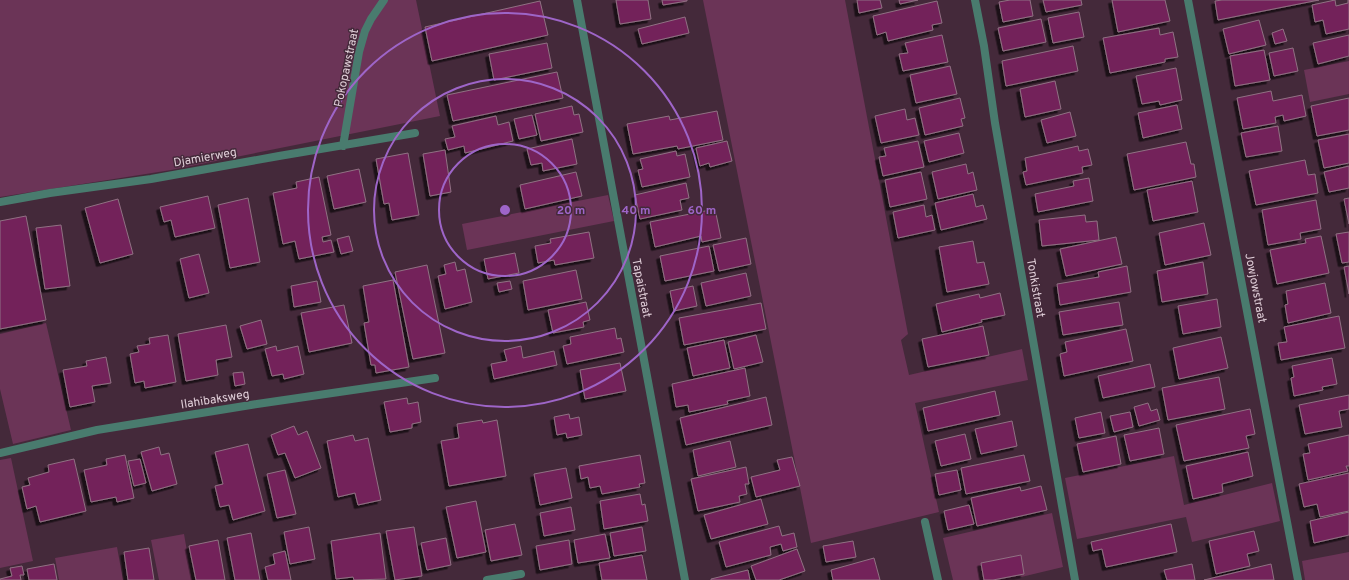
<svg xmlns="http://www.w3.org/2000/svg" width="1349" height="580" viewBox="0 0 1349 580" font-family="Overpass,sans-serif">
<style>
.green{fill:#6b3457}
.building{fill:#73235a;stroke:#907183;filter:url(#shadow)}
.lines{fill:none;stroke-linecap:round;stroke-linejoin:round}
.service{stroke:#497b6e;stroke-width:8}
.minor{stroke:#497b6e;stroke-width:8}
.ring{fill:none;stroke:#9e65c8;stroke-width:2}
.labels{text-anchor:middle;stroke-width:3;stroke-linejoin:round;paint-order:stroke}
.street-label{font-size:12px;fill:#e0ced8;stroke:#44293a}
.centre{fill:#9e65c8;stroke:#44293a;stroke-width:2}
.ring-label{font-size:12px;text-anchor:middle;font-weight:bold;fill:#9e65c8;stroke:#44293a;stroke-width:3;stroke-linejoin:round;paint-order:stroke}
</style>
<defs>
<filter id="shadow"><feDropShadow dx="-3.5" dy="3.5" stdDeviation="0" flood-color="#0009"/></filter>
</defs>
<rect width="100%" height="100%" fill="#44293a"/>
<path class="green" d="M0 0H416L440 116 171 170 0 197Z
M703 0H845L908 334 901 340 909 375 1022 349 1028 380 915 403 939 512 811 543Z
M1349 61V94L1310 102 1304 70Z
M608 195 614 221 467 250 462 224Z
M46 323 71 430 13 444 0 389V334Z
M1174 456 1184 505 1272 483 1280 521 1192 542 1186 517 1077 539 1065 478Z
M11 458 33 561 0 568V460Z
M1052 513 1063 567 1009 580H953L943 538Z
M184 534 192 580H159L151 540Z
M117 547 123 580H59L55 558Z
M1349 552V580H1305L1302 561Z"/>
<path class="building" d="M616 0H648L651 19 620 24Z
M662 0H687V1L663 5Z
M857 0H880L882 8 859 13Z
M899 0H918L900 4Z
M1010 0H1030L1033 16 1003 22 999 2Z
M1043 0H1081L1082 5 1046 12Z
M1112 0H1165L1170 21 1118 32Z
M1222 0H1319L1218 20 1215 1Z
M1335 0 1336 6 1348 3V0H1349V29L1326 34 1323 20 1315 22 1312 5Z
M540 1 548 35 432 61 425 27Z
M937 1 942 23 932 25 933 30 888 41 886 32 877 35 873 16Z
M1079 12 1084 37 1053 43 1048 18Z
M685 17 689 33 642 44 638 29Z
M1041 19 1046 42 1003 51 998 28Z
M1259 20 1266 45 1229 54 1223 29Z
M1159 28 1160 35 1173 32 1178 57 1165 59V62L1110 73 1103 38Z
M1283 29 1287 41 1275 44 1272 33Z
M942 35 948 62 903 71 899 54 908 53 905 43Z
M1349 35V56L1318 64 1313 43Z
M547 43 552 68 494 80 489 54Z
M1073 46 1078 71 1006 86 1002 61Z
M1293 48 1298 71 1274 76 1269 53Z
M1264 50 1270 80 1235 86 1230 56Z
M950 66 957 94 916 103 910 75Z
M1176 68 1182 100 1160 105 1159 101 1142 104 1136 76Z
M557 72 563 98 453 121 447 95Z
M1055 81 1061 109 1025 117 1020 89Z
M1271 91 1273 101 1302 95 1306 116 1284 121 1283 115 1275 117 1276 123 1243 129 1237 98Z
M960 98 965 118 961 119 963 126 925 135 919 108Z
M1349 98V130L1317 136 1311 106Z
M1177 105 1182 129 1143 138 1138 113Z
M572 106 574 115 579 114 583 132 541 141 535 114Z
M905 109 907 120 915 118 919 135 881 143 875 116Z
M717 111 723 140 678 149 677 146 633 154 627 124 669 116 670 120Z
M1070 112 1076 136 1047 143 1041 120Z
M532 115 537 135 519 139 514 119Z
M496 116 498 125 509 122 513 141 465 153 464 146 448 150 445 139 455 137 452 126Z
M1278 126 1282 151 1246 157 1241 133Z
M959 133 964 153 929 162 924 141Z
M1349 134V163L1324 168 1318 140Z
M572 139 577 164 543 171 542 163 531 165 527 149Z
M727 141 732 161 710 167 709 163 700 166 696 148Z
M918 141 924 167 883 176 879 157 886 156 884 148Z
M1186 142 1191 164H1194L1196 177 1134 190 1127 154Z
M1078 146 1079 151 1088 149 1092 165 1082 167 1083 173 1026 185 1023 172 1027 171 1025 158Z
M445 150 451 192 430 196 423 154Z
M676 151 677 156 685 154 690 177 642 187 638 170 643 169 640 159Z
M408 153 419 215 392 220 389 203 384 204 376 159Z
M1305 160 1308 175 1315 174 1318 193 1256 205 1249 171Z
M966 164 968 174 973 172 977 190 938 199 932 172Z
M1349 166V188L1329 192 1324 172Z
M359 169 366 202 334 209 327 176Z
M576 172 582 196 525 209 520 185Z
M921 172 927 199 890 207 885 180Z
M319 177 331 235 322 237 323 242 331 240 334 252 299 259 295 241 283 244 273 193 297 188 296 182Z
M1089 178 1093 201 1038 212 1035 194 1074 186 1073 181Z
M1192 181 1198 212 1153 221 1147 190Z
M686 183 689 198 680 200 682 210 640 219 635 195Z
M973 194 976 207 983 205 987 219 941 230 935 203Z
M208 196 215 228 175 237 171 220 164 222 160 207Z
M248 198 260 262 230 268 218 205Z
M1349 198V224L1344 199Z
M118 199 133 254 100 263 85 208Z
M1316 200 1321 229 1300 233 1301 239 1268 245 1262 210Z
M924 205 926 217 932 215 935 230 898 238 893 212Z
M715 209 721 238 702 242 701 236 655 247 650 222Z
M1085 215 1086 222 1097 221 1099 240 1042 246 1039 220Z
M26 216 46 320 0 329V221Z
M1204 223 1211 255 1165 265 1159 233Z
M61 225 70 286 45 289 36 228Z
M589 232 594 258 555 265 554 260 538 263 535 246 551 243 550 239Z
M1349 232V262L1342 263 1336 234Z
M349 236 353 251 341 254 337 239Z
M1321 236 1329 273 1277 284 1270 250 1306 243 1305 239Z
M1116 237 1122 264 1066 276 1060 249Z
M746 238 751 264 719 271 713 245Z
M973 241 977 263 984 262 989 284 947 292 939 247Z
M709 246 714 271 665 281 660 256Z
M515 253 519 273 488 279 484 259Z
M199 254 209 293 189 298 180 259Z
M455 262 457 271 465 269 472 302 445 309 438 276 446 274 444 265Z
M1203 262 1208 294 1162 302 1157 271Z
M427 265 445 353 413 359 395 272Z
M1127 266 1131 292 1060 305 1057 284 1099 277 1098 272Z
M1349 266V294L1344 267Z
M576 270 582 299 528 310 523 281Z
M746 273 751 296 706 306 701 283Z
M393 280 409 367 376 373 375 365H371L364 323 369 322 363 286Z
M317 281 321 302 294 307 291 286Z
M510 281 512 289 499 292 497 283Z
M1325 283 1331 313 1288 323 1285 305 1288 304 1286 291Z
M693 286 697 306 674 311 670 291Z
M1000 293 1005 315 981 320 982 322 942 332 936 304 979 294 980 298Z
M1217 299 1221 327 1183 334 1178 306Z
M586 302 590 320 583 322 584 327 553 333 548 310Z
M1119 302 1123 325 1063 335 1059 312Z
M761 303 766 329 684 345 679 318Z
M344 305 352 343 309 352 301 313Z
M1339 316 1345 348 1281 360 1278 343 1287 342 1284 327Z
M261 320 267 344 247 349 240 326Z
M226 325 232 357 216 360 218 375 186 381 178 334Z
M983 326 989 355 928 367 922 339Z
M615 328 617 339 621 338 624 352 567 364 563 346 571 344 570 337Z
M1126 329 1133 361 1064 376 1060 354 1067 352 1065 342Z
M168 335 176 382 145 388 144 381 135 383 130 354 139 352 137 346 150 344 149 338Z
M756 335 763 362 734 369 728 342Z
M1221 337 1228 368 1179 379 1173 348Z
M724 340 730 368 693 376 687 348Z
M276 346 277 351 298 346 304 374 284 379 283 374 272 376 265 349Z
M521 346 523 358 554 351 557 365 494 379 491 364 507 361 504 350Z
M106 357 111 383 92 386 95 402 70 407 63 370 87 366 86 361Z
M1332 358 1337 384 1322 387 1323 390 1294 396 1291 378 1294 377 1292 366Z
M620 363 626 391 585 399 580 370Z
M1150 364 1155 387 1103 398 1098 376Z
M745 368 750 396 727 401 728 404 689 412 688 405 676 407 672 384Z
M243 372 245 384 235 386 233 373Z
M1219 377 1225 409 1168 420 1162 388Z
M995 391 1000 415 928 431 923 408Z
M1349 395V409L1339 411 1342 427 1305 434 1299 405Z
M766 397 772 425 686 445 680 418Z
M407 398 408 404 418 402 421 422 412 424V428L390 432 384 402Z
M1148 403 1151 411 1157 409 1160 420 1139 426 1134 407Z
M1250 409 1255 434 1246 436 1249 448 1184 461 1176 425Z
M1101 412 1105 433 1079 438 1075 418Z
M1130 412 1133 427 1114 432 1110 416Z
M569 414 570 419 579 417 582 435 567 438 566 433 557 435 554 417Z
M482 420 483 423 497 420 506 476 449 486 441 441 459 438 457 424Z
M1012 421 1017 446 981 454 975 429Z
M294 426 298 435 307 431 321 468 295 478 285 453 278 455 271 435Z
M1159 428 1164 454 1130 461 1124 435Z
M965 434 971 459 941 466 935 441Z
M353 435 355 441 368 438 381 500 358 505 355 493 338 497 327 441Z
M1349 435V466H1346L1348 471 1308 480 1303 454 1310 453 1308 444Z
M1116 436 1121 464 1083 472 1077 444Z
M730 441 736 467 698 476 693 450Z
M248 444 265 511 233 520 229 505 220 507 215 486 223 484 215 452Z
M159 447 161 455 169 453 177 484 152 491 141 452Z
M1248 452 1253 476 1222 484 1223 492 1193 499 1186 466Z
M125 455 134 498 117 502 116 497 91 502 84 470 107 465 106 459Z
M640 455 645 483 639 484 640 487 602 494 600 486 590 488 588 477 581 479 579 466Z
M1024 455 1030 481 966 494 961 468Z
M792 457 800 486 756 497 751 477 780 470 777 460Z
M74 459 86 511 40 522 36 506 27 509 22 487 30 485 28 478 49 472 48 465Z
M140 459 146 483 134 486 128 461Z
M746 467 749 484H745L747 494 739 496 740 502 698 511 691 479Z
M566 468 572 498 540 505 534 474Z
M285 470 296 514 277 518 267 474Z
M957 470 961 490 939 495 935 474Z
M1349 473V511L1320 517 1317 504 1304 507 1299 484Z
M1041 486 1047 510 977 526 971 498 1020 487 1021 491Z
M640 494 642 505 645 504 648 521 604 529 600 501Z
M761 499 768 524 711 539 704 515Z
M476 501 486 552 457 558 446 507Z
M969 505 974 524 948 530 944 511Z
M571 507 575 530 544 536 540 513Z
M1349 512V535L1314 543 1310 521Z
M515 524 522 555 491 561 485 530Z
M1171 524 1177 552 1106 567 1102 549 1093 551 1091 542Z
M779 526 782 536 794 533 797 547 783 551 781 544 770 547 771 555 726 567 719 542Z
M309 527 315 559 290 564 284 532Z
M414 527 422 576 395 580 386 531Z
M642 527 646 551 614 556 610 533Z
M1254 531 1259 551 1247 554 1250 566 1216 574 1209 541Z
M251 533 260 580H235L227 538Z
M380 533 386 579 354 580 353 577 336 579 331 541Z
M605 534 610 558 578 563 574 540Z
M446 538 451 565 427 570 421 543Z
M218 540 225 580H196L189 546Z
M569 540 572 564 540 570 536 546Z
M853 541 856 557 826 562 823 546Z
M149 548 154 580H128L124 552Z
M797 549 805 571 779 580H756L751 566Z
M285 551 291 580H268L265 567 275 564 273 554Z
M642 555 647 580H602L599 563Z
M1021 555 1024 574 993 580H984L981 563Z
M874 558 880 580H833L831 570Z
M54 564 57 580H29L27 569Z
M1192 564 1195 580H1167L1164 570Z
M1271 564 1274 580H1204Z
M22 566 24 575H20L21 580H0V579L12 576 10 568Z
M748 570 750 580H711V579Z"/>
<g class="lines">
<path class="service" d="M925 522 938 580"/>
<path class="minor" d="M577 0 685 580
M975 0 984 46 995 123 1075 580
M1188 0 1298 580
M343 146 359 52 365 31 371 19 384 0
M0 202 50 193 151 179 279 156 415 133
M0 453 97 430 257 404 435 378
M487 580 521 574"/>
</g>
<g class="ring">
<circle cx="505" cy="210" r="66"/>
<circle cx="505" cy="210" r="131"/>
<circle cx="505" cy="210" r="197"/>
</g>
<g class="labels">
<g class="street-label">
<text transform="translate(346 68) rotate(-78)" y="4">Pokopawstraat</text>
<text transform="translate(205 157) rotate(-10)" y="4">Djamierweg</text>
<text transform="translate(642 288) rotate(79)" y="4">Tapaistraat</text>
<text transform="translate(1036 288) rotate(80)" y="4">Tonkistraat</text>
<text transform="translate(1256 288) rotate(79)" y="4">Jowjowstraat</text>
<text transform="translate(215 399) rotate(-9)" y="4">Ilahibaksweg</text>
</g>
</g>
<circle cx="505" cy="210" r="6" class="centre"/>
<g class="ring-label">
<text x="571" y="214">20 m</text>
<text x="636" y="214">40 m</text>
<text x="702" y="214">60 m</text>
</g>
</svg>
